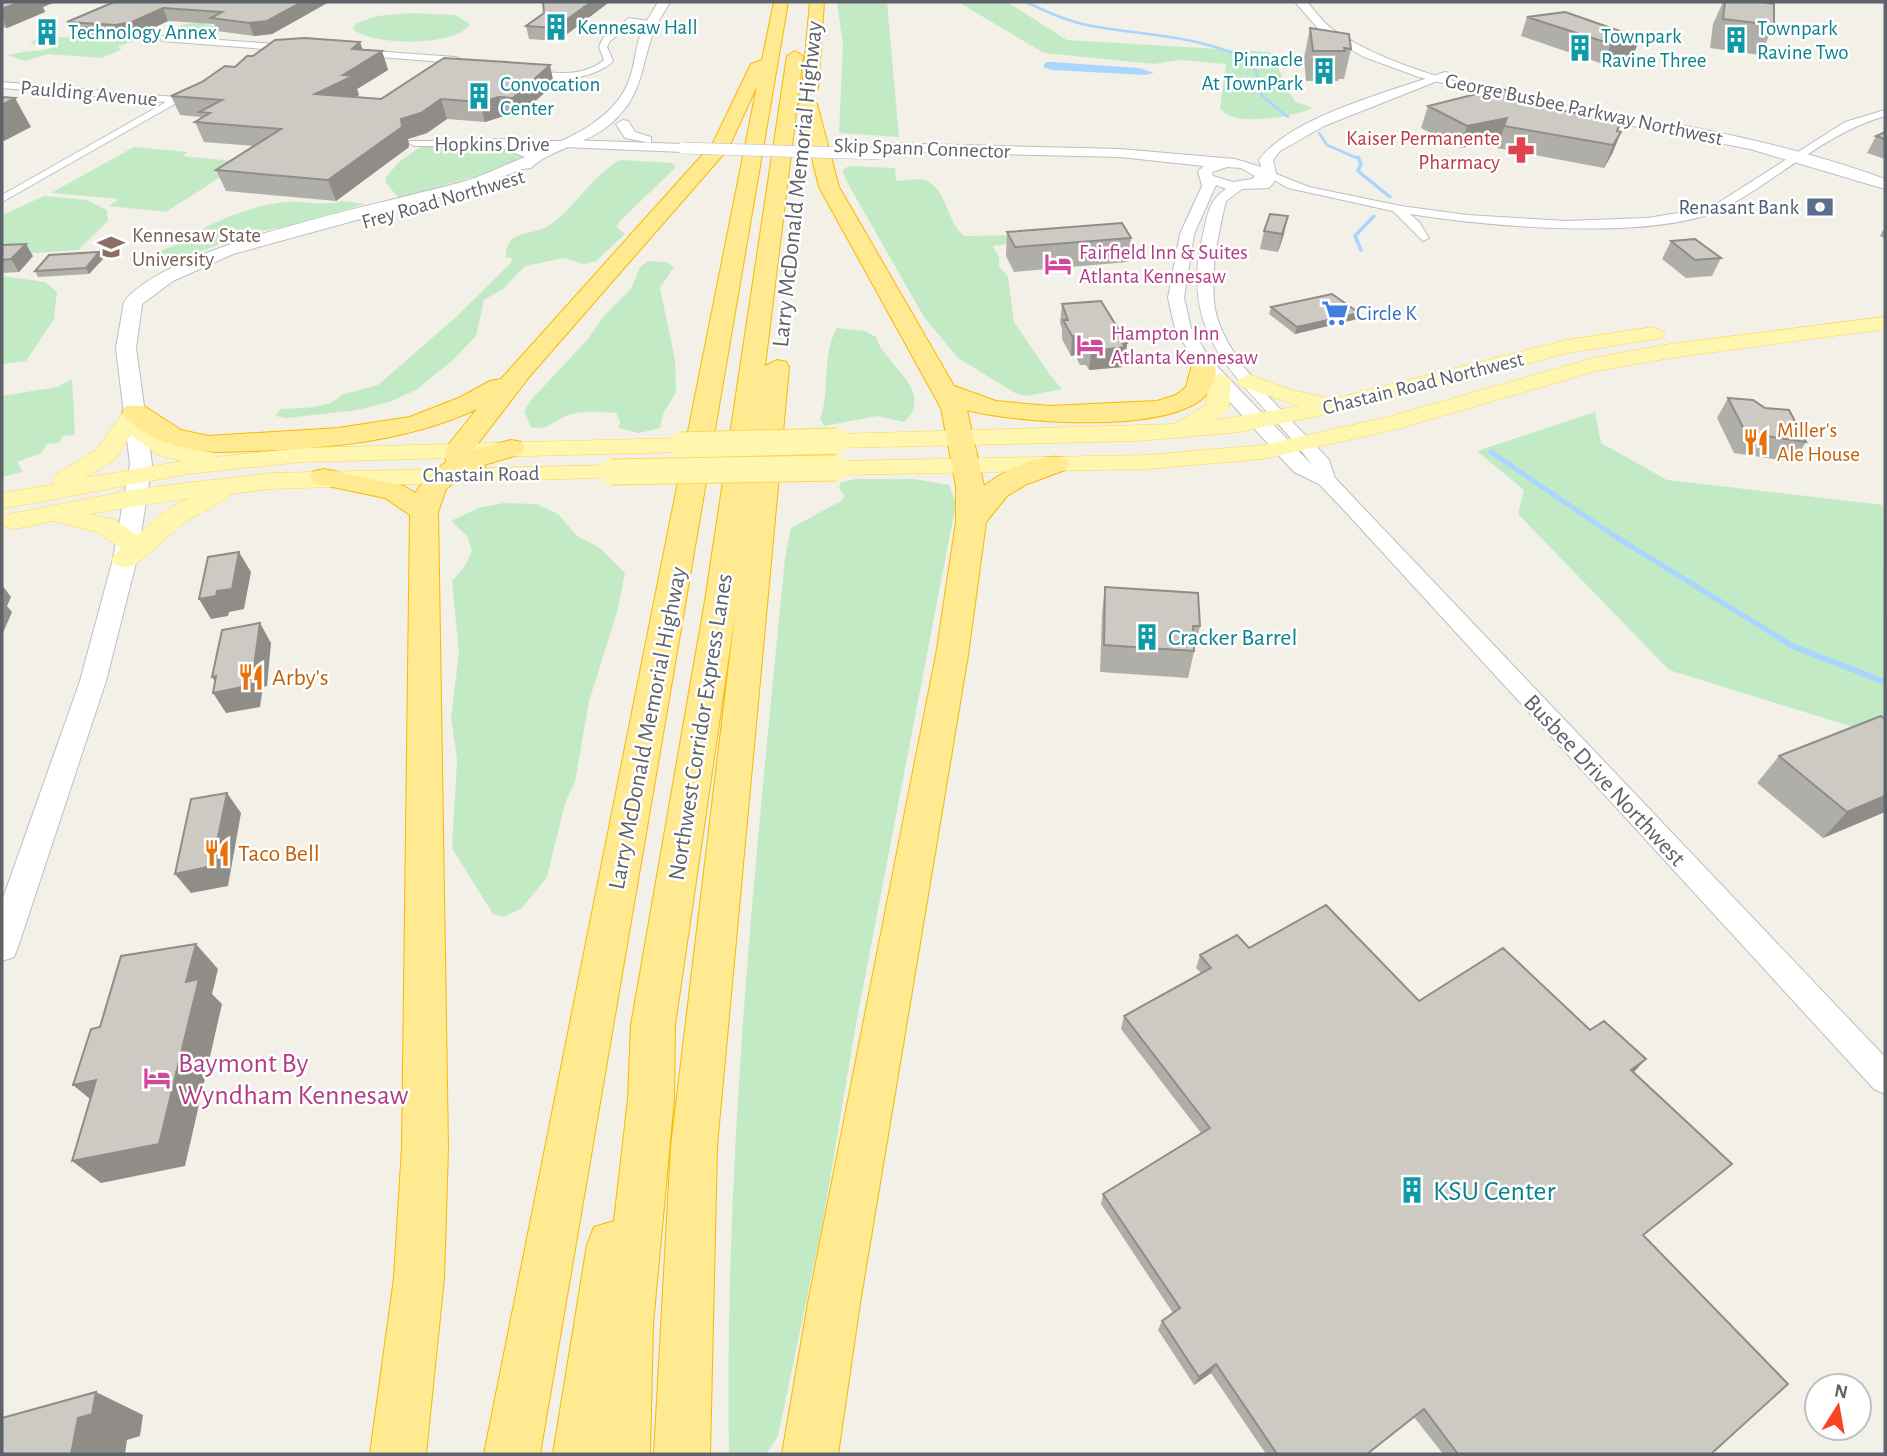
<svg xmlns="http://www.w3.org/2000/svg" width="1887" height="1456" viewBox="0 0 1887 1456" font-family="'Alegreya Sans',sans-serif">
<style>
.green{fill:#c2ebc5}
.water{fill:#aad5ff}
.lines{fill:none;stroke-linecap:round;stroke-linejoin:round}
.stream-far3{stroke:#aad5ff;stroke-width:2.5}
.stream-far2{stroke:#aad5ff;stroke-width:3.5}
.stream-far1{stroke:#aad5ff;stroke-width:5}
.stream{stroke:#aad5ff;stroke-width:6}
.minor-casing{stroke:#bcbec3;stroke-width:2}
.tertiary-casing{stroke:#bcbec3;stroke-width:2}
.secondary-casing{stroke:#bcbfc6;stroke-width:2}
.primary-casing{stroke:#fdd855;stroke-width:1}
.motorway-casing{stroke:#f9b900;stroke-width:2}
.minor{fill:#fff;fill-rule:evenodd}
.tertiary{fill:#fff;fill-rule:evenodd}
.secondary{fill:#fff;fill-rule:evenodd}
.primary{fill:#fff7af;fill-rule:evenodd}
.motorway{fill:#ffe991;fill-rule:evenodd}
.tertiary-bridge-casing{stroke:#bcbec3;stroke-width:12;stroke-linecap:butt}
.primary-bridge-casing{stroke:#fdd855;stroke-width:27;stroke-linecap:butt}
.tertiary-bridge{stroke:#fff;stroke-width:11}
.primary-bridge{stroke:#fff7af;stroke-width:25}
.wall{fill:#b0aea9}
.shaded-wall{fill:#908d89}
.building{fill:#cdcac4;stroke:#908d89;stroke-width:2}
.labels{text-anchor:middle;stroke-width:5;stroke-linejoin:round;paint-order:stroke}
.far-culture-label{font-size:21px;fill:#0d838f;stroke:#fff;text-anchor:start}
.far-street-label{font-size:21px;fill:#5e6269;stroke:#fff}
.far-health-label{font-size:21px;fill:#be3a42;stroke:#fff;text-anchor:end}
.far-service-label{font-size:21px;fill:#4e5e75;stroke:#fff;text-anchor:end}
.far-education-label{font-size:21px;fill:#785e54;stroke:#fff;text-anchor:start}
.far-hotel-label{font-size:21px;fill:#b23c85;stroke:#fff;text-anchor:start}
.far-shop-label{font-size:21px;fill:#366cbe;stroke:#fff;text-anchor:start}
.far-food-label{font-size:21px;fill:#c56008;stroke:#fff;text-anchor:start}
.street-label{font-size:24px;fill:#5e6269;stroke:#fff}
.culture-label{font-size:24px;fill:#0d838f;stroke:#fff;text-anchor:start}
.food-label{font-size:24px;fill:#c56008;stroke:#fff;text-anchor:start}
.near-hotel-label{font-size:28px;fill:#b23c85;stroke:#fff;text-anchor:start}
.near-culture-label{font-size:28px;fill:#0d838f;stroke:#fff;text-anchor:start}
</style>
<rect width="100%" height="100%" fill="#f2f0e7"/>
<path class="green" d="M837 2H887L899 137 839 133 843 45Z
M958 2H1007L1067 40 1270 52 1295 102 1313 108C1294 117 1232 128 1220 108L1226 64 1179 60 1154 64 1044 53Z
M410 13 455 15 470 24C457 47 371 46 353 29L355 24 377 16Z
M199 22 215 26 207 32 218 35 164 34 181 25Z
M43 37 134 38 140 39 117 47 122 49 102 58 48 54 25 61 8 55C25 50 42 53 57 46L29 43Z
M422 146 508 147 521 152 523 156 494 171 399 198 386 183V177L400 161Z
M134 147 188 152 182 156 244 162 166 212 109 206 119 199 51 193Z
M621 160 672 163 676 167 619 222 617 227 625 234 596 261 584 264 564 258 525 266 503 289 484 300 476 336 453 360 416 390 389 402 357 410 287 418 275 416 281 409C296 408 332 409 341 395L378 385 455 318 511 263 512 258 506 257C505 227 534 238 553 223 574 207 600 168 621 160Z
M849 166 895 168 896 181C905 181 918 178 925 180 947 188 947 223 964 236L1028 235 1022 242 993 246 999 257V266L1008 277 1014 322 1050 375 1062 389 1027 396 1015 393 958 358 924 317 847 182 842 170Z
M44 196 87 200 107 210 108 221 78 250 2 255V215Z
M341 201 365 204 294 225 245 234 164 266 158 256 160 251 206 234 202 229C230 215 256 205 286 202 305 200 324 207 341 201Z
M648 261 666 262 674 267 660 288 675 360 676 392 663 414 660 428 639 433 619 428 620 421 616 413C601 412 580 410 566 416 552 422 548 431 531 427L524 411 531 400 588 339 603 317 631 289 640 267Z
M2 276 45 282 57 292 54 319 26 361 2 364Z
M837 328 865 331 876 337C883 364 937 391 904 422L878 416 824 426 820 419C831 390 821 355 837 328Z
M72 379 75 435 63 436 59 443 47 444 41 453 17 462 23 472 2 477V396L57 387Z
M1595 412 1601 443 1667 480 1883 505 1885 752 1859 729 1669 670 1518 514 1524 490 1477 451Z
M856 479H914L949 485 956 503 856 1024 823 1221 778 1436 766 1454H729C724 1155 756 855 785 558L791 528 841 501 845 496 839 488 841 482Z
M504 503 536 504 558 514 577 536 600 548 625 573 617 612 589 701 575 782 565 803 547 877 522 908 504 917 493 914 452 848 457 759 451 718 459 653 452 581 465 566 472 551 467 536 451 521 478 508Z"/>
<path class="water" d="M1052 62 1139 68 1154 73 1145 75 1052 70 1043 67 1046 62Z"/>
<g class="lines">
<path class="stream-far3" d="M1026 2C1047 12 1069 22 1092 26 1148 36 1203 35 1254 63L1262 96 1288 117
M1319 133 1327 145 1359 159"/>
<path class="stream-far2" d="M1358 157 1361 164 1358 171 1390 197
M1361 250 1355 236 1374 216"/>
<path class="stream-far1" d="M1491 452 1613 535 1778 637"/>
<path class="stream" d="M1775 635 1792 646 1885 682"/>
<defs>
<path id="minor" d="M629 18 655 22 634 23 610 41 607 47 613 61C596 79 545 86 523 73L528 70C554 73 583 78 604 60L599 47 603 38Z
M159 36 291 45 295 48 291 51 162 41Z
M359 50 455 57 472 64 468 67 454 63 356 55Z
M2 82 175 97 193 87 201 89 2 202V195L166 102 2 88Z
M1885 110V116C1824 134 1783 176 1728 206 1661 243 1485 226 1410 214L1419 222 1429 238 1423 241 1393 211 1288 188 1264 174 1269 171 1309 187 1401 206 1467 215 1566 221 1647 218 1691 211 1718 203 1845 122Z
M410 141H569L574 144 569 147 414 146 409 143Z"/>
<path id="tertiary" d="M1445 72 1455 74 1324 126 1280 151 1273 160 1277 178 1269 188 1242 189 1226 201C1218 234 1211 267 1214 302 1219 357 1293 420 1329 460L1335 478 1885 1057V1094L1874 1089 1342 508 1319 484 1294 472 1197 366 1175 328 1168 298 1180 234 1202 186 1198 171 1204 166 1120 157 882 151 875 147 882 143 1120 149 1235 159 1261 167 1259 160C1291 116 1393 91 1445 72ZM1227 167 1241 168 1255 176 1252 179 1233 182 1213 176 1212 172ZM1216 185 1226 189C1208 200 1207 218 1202 239 1176 350 1258 389 1313 466L1210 359 1191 328 1184 298 1194 234Z
M569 140 683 144 690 148 683 152 564 147V141Z"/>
<path id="secondary" d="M658 2H670C665 11 658 21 654 31 639 70 644 96 608 126 586 144 549 150 531 168L522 169 480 186 233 254 173 281 142 304 136 348 152 464 137 559 106 681 18 947 14 957 2 961V901L80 681 113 559 130 464 116 348 124 302C167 244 390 203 465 181 486 175 505 165 525 157L494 145V139H504L539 151C572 137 613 119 628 83 635 67 635 47 642 30 646 21 653 11 658 2Z
M1295 2H1307C1315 11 1323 22 1332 29 1428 94 1593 107 1706 130 1766 142 1827 158 1885 179V189L1750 149 1551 110 1419 77 1364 57 1322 33Z
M623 120 628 121 635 132 651 137V143L625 138 616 124Z"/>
<path id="primary" d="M1885 317V329L1670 358 1596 371 1401 428 1263 459 1148 469 836 475 827 473 824 468 827 463 836 461 1148 455 1263 445 1388 417 1593 358 1670 344Z
M1654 327 1665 333 1662 338 1568 353 1362 407 1239 432 1138 441 837 448 828 446 825 441 828 436 837 434 1175 424 1206 405 1209 380 1220 373 1231 380 1229 407 1216 420 1299 406 1240 386 1237 381 1248 374 1291 390 1332 399 1567 340Z
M135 405 143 407 147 412 140 421 175 444 213 453 215 457 301 448 681 438 690 440 693 445 690 450 681 452 301 462 187 474 2 509V493L55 484 52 480 56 475 97 449 127 407ZM131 435 158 455 182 461 85 478 115 459Z
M612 465 621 467 624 472 621 477 271 489 229 494 226 499 185 522 135 565 125 568 115 565 111 559 121 548 97 532 53 521 15 529 6 527 2 521 6 515 15 513 137 489 271 473ZM189 498 167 510 137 535 115 520 89 514Z"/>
<path id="motorway" d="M774 2H788L540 1454H484L757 86 728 149 529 377 473 450 511 440 521 442 525 448 521 454 484 465 488 471 484 477 474 479 462 476 446 489 438 512 448 1148 444 1278 426 1454H370L394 1278 402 1148 410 515 385 498 314 483 310 477 314 471 324 469 404 486 415 493 425 479 446 462 445 449 477 409C397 446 306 450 219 452 186 451 142 441 122 412L126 406H144L181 430 208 436 338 428 410 417 461 397 490 381 501 379 713 143 751 64 762 60Z
M810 2H824L818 89 810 94 802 89Z
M795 51 803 56 765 366 777 360 786 362 789 367 717 1146 710 1454H654L671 1146 735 614 675 1025 674 1099 653 1324 650 1454H553L587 1245 594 1227 614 1221 628 1099 631 1025 705 601 787 56Z
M808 99 817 104 839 187 954 386 996 401 1049 406 1157 401 1176 395 1186 387 1194 357H1212C1218 366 1216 378 1211 388 1186 437 1015 423 967 410L984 486C1003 471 1041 452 1065 458L1069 464 1065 470 1027 484 1007 496 986 522 968 655 860 1303 838 1454H782L808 1303 936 655 956 522V486L941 408 819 187 799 104Z"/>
</defs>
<use href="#minor" class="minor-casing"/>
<use href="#tertiary" class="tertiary-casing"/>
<use href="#secondary" class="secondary-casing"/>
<use href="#primary" class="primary-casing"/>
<use href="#motorway" class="motorway-casing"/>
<use href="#minor" class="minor"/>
<use href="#tertiary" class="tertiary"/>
<use href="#secondary" class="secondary"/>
<use href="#primary" class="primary"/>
<use href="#motorway" class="motorway"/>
<defs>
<path id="tertiary-bridge" d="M683 148 882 154"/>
<path id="primary-bridge" d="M681 445 837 441
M612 472 836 468"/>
</defs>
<use href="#tertiary-bridge" class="tertiary-bridge-casing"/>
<use href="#primary-bridge" class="primary-bridge-casing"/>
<use href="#tertiary-bridge" class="tertiary-bridge"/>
<use href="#primary-bridge" class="primary-bridge"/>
</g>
<path class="wall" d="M2 2H55L43 7 45 12 7 28 2 27Z
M114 2H329L272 34 254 36 217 31 214 24 168 21 138 35 121 39 74 35 67 22Z
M1723 2H1761L1774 25 1760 55 1710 48 1713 24Z
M608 3 558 41 529 39 526 26 544 13Z
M1527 17 1640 38 1632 58 1603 64 1521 36Z
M1310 28 1351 49 1344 79H1339L1338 81H1306L1304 58Z
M363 50 382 51 388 70 357 89 359 95 356 97 381 99 554 84 518 117 504 116 485 122 447 119 427 133 408 139 409 147 336 201 226 191 216 170 254 146 204 142 195 122 201 117 180 115 171 96 235 67 253 56Z
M1428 106 1555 109 1621 132 1612 154 1604 168 1497 148 1500 140 1460 148 1421 128Z
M1885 132V159L1867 153 1876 136Z
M1883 230H1885V239L1880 236Z
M1264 231 1284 234 1278 252 1260 249Z
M1007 232 1131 238 1128 262 1014 272 1006 256Z
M1671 241 1721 258 1712 276 1686 278 1662 259Z
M2 245 33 256 19 272 2 273Z
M99 252 103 259 89 274 38 277 35 271Z
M1062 304 1127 343 1125 362 1123 363V367L1089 370 1086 365H1080L1075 355 1071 356 1062 339V329L1060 323Z
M1271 307 1357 319 1295 334 1269 314Z
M1728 398 1806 442 1794 462 1734 453 1717 418Z
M1105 587 1200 626 1188 678 1100 672 1102 614Z
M1885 719V812L1823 838 1757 783 1779 756Z
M1249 948 1419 1001 1634 1072 1643 1235 1711 1454H1443L1414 1417 1367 1454H1266L1211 1373 1194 1385 1158 1330 1162 1321 1173 1313 1101 1204 1103 1194 1201 1133 1121 1029 1124 1016 1201 973 1196 968 1200 955Z"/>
<path class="shaded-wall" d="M20 2H55L43 7 45 12 7 28 2 17V9Z
M302 2H329L272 34 254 36 249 23Z
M591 2H608V3L558 41 555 28Z
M163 8 168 21 138 35 121 39 115 25Z
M1640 38 1632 58 1603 64 1611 44Z
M360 42 366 60 382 51 388 70 357 89 359 95 322 113 315 94 343 75 352 49Z
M550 65 554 84 518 117 513 98Z
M499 97 504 116 485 122 480 102Z
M15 98 31 127 4 141 2 138V105Z
M441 99 447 119 427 133 408 139 409 147 336 201 328 180 401 119Z
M1507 118 1500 140 1460 148 1467 126Z
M1621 132 1612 154 1604 168 1613 145Z
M1288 216 1284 234 1278 252 1282 234Z
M26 244 33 256 19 272 11 259Z
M99 252 103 259 89 274 86 268Z
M1359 313 1357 319 1295 334 1297 327Z
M1072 336H1076L1075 355 1071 356Z
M1127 343 1125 362 1123 363V367L1089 370 1091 351Z
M239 552 251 572 244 609 229 612 228 616 211 619 199 599 217 591Z
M2 585 11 597 7 606 12 612 2 635Z
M260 623 271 643 267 686 263 687 260 707 226 713 213 693 222 691 212 677 250 667Z
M227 793 241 813 228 886 191 893 175 874Z
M1885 796V812L1823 838 1847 812Z
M196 944 218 969 212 994 222 1004 185 1166 101 1183 72 1161 186 982Z
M1646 1059 1635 1071 1620 1082 1631 1070Z
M96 1080 101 1108 73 1085Z
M1216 1364 1211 1373 1194 1385 1199 1377Z
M96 1392 143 1415 140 1436 127 1440 125 1454H71L78 1418Z"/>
<path class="building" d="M2 2H20L2 9Z
M114 2H302L267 21 249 23 211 18 222 12 163 8 132 22 115 25 67 22Z
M543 2H591L555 28 526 26 544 13Z
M1725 2H1761L1774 4V25L1723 19Z
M1565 12 1640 38 1611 44 1527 17Z
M1310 28 1349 34 1351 49 1344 48 1345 51H1313Z
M305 38 360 42 352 49 382 51 343 75 353 76 315 94 381 99 444 58 550 65 513 98 499 97 480 102 441 99 421 113 401 119 402 127 328 180 216 170 281 129 195 122 210 113 199 112 222 100 171 96 202 82 225 66 235 67 247 56H253L275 40Z
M1500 88 1555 109 1621 121 1617 131 1621 132 1613 145 1504 126 1507 118 1467 126 1428 106Z
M2 97 15 98 2 105Z
M1885 132V139L1876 136Z
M1270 214 1288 216 1282 234 1264 231Z
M1122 223 1131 238 1015 247 1007 232Z
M1695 239 1721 258 1695 260 1671 241Z
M26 244 11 259 2 260V245Z
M99 252 86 268 35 271 49 255Z
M1332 294 1359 313 1297 327 1271 307Z
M1101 301 1127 343 1123 344 1125 347 1091 351 1088 345 1082 346 1076 336H1072L1063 320H1068L1062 304Z
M1728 398 1753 400 1765 408 1789 410 1806 442 1746 433Z
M239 552 232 589 217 591 216 596 199 599 208 557Z
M1105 587 1198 593 1200 626H1193L1194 651 1104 645Z
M260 623 254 666 250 667 247 686 213 693 216 676 212 677 222 630Z
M1881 716 1885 719V796L1847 812 1779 756Z
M227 793 212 866 175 874 191 799Z
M1326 905 1419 1001 1503 948 1590 1030 1604 1021 1646 1059 1631 1070 1732 1164 1643 1235 1788 1384 1711 1454H1458L1424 1409 1367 1454H1277L1216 1364 1199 1377 1162 1321 1180 1308 1103 1194 1210 1128 1124 1016 1211 968 1200 955 1237 935 1249 948Z
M196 944 186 982 199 979 159 1144 72 1161 96 1080 73 1085 91 1029 100 1027 121 956Z
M96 1392 92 1414 78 1418 71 1454H2V1418Z"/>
<defs>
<symbol id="building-bare" viewBox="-9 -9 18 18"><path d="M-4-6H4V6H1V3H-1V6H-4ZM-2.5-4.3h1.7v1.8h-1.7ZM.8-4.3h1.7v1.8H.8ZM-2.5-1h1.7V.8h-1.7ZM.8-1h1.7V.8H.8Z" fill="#0f9aa8" stroke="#fff" stroke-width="2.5" paint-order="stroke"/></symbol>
<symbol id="pharmacy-bare" viewBox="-9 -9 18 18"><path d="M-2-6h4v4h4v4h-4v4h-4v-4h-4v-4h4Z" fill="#e0444e" stroke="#fff" stroke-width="2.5" paint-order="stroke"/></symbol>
<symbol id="bank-bare" viewBox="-9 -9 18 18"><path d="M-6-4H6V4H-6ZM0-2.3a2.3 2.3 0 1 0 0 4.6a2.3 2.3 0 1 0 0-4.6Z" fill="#5c6f8a" stroke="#fff" stroke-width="2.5" paint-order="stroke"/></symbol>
<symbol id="university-bare" viewBox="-9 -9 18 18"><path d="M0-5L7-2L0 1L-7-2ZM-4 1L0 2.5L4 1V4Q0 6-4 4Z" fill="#8d6e63" stroke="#fff" stroke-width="2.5" paint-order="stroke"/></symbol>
<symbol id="hotel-bare" viewBox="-9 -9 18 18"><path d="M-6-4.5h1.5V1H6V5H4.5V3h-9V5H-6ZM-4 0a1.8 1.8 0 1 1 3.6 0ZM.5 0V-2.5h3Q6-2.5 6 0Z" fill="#d1479c" stroke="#fff" stroke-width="2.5" paint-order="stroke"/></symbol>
<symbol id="supermarket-bare" viewBox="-9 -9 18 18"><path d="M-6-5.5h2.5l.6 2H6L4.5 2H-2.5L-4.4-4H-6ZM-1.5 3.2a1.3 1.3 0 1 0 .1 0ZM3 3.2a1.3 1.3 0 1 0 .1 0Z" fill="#3f7fe0" stroke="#fff" stroke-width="2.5" paint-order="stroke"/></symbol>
<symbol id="restaurant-bare" viewBox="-9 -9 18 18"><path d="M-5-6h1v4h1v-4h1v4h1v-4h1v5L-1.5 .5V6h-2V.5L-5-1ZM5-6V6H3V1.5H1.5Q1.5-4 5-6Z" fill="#e8710a" stroke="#fff" stroke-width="2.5" paint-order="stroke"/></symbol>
</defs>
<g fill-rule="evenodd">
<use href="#building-bare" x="537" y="8" width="38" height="38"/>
<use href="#building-bare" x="28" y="13" width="38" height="38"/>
<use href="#building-bare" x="1717" y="21" width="38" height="38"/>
<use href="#building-bare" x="1561" y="29" width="38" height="38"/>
<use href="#building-bare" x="1305" y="52" width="38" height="38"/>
<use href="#building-bare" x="460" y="77" width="38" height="38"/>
<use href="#pharmacy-bare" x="1502" y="131" width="38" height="38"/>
<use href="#bank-bare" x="1801" y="188" width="38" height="38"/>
<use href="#university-bare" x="92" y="228" width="38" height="38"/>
<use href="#hotel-bare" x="1039" y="245" width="38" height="38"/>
<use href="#supermarket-bare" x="1316" y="294" width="38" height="38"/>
<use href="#hotel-bare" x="1071" y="326" width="38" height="38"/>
<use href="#restaurant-bare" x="1737" y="423" width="38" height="38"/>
<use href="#building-bare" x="1128" y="618" width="38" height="38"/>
<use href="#restaurant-bare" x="232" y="658" width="38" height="38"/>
<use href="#restaurant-bare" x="198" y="834" width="38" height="38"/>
<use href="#hotel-bare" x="138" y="1059" width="38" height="38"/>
<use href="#building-bare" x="1393" y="1171" width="38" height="38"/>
</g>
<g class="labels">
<g class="far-culture-label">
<text x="577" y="34">Kennesaw Hall</text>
<text x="1757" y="35">Townpark<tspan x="1757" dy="24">Ravine Two</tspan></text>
<text x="68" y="39">Technology Annex</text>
<text x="1601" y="43">Townpark<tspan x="1601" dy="24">Ravine Three</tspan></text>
<text x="1303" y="66" text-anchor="end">Pinnacle<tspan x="1303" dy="24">At TownPark</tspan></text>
<text x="500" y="91">Convocation<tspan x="500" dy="24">Center</tspan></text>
</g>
<g class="far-street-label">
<text transform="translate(89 93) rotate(5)" y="7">Paulding Avenue</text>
<text transform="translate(1584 109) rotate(12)" y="7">George Busbee Parkway Northwest</text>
<text x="492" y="151">Hopkins Drive</text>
<text transform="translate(922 148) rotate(2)" y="7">Skip Spann Connector</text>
<text transform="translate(443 199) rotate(-16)" y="7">Frey Road Northwest</text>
<text transform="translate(1423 383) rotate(-14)" y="7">Chastain Road Northwest</text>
<text transform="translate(481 474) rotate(-1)" y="7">Chastain Road</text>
</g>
<g class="far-health-label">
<text x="1500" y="145">Kaiser Permanente<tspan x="1500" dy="24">Pharmacy</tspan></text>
</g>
<g class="far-service-label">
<text x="1799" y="214">Renasant Bank</text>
</g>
<g class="far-education-label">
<text x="132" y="242">Kennesaw State<tspan x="132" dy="24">University</tspan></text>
</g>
<g class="far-hotel-label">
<text x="1079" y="259">Fairfield Inn &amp; Suites<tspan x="1079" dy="24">Atlanta Kennesaw</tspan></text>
<text x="1111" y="340">Hampton Inn<tspan x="1111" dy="24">Atlanta Kennesaw</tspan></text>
</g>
<g class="far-shop-label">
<text x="1356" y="320">Circle K</text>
</g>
<g class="far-food-label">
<text x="1777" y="437">Miller's<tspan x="1777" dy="24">Ale House</tspan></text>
</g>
<g class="street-label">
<text transform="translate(797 184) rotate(-84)" y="8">Larry McDonald Memorial Highway</text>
<text transform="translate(700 727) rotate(-81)" y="8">Northwest Corridor Express Lanes</text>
<text transform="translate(647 728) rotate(-79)" y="8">Larry McDonald Memorial Highway</text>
<text transform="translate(1605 780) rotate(47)" y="8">Busbee Drive Northwest</text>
</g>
<g class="culture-label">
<text x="1168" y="645">Cracker Barrel</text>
</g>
<g class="food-label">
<text x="272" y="685">Arby's</text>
<text x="238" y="861">Taco Bell</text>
</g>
<g class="near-hotel-label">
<text x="178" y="1072">Baymont By<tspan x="178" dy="32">Wyndham Kennesaw</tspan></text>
</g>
<g class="near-culture-label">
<text x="1433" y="1200">KSU Center</text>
</g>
</g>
<rect width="1887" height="1456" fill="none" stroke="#5e6269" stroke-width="7"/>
<g transform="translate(1838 1407) rotate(11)"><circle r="33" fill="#ffffff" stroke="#bfc0c3" stroke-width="2"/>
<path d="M0-5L12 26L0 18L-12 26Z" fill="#f84327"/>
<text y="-10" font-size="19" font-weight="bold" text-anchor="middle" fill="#5e6269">N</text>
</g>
</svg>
